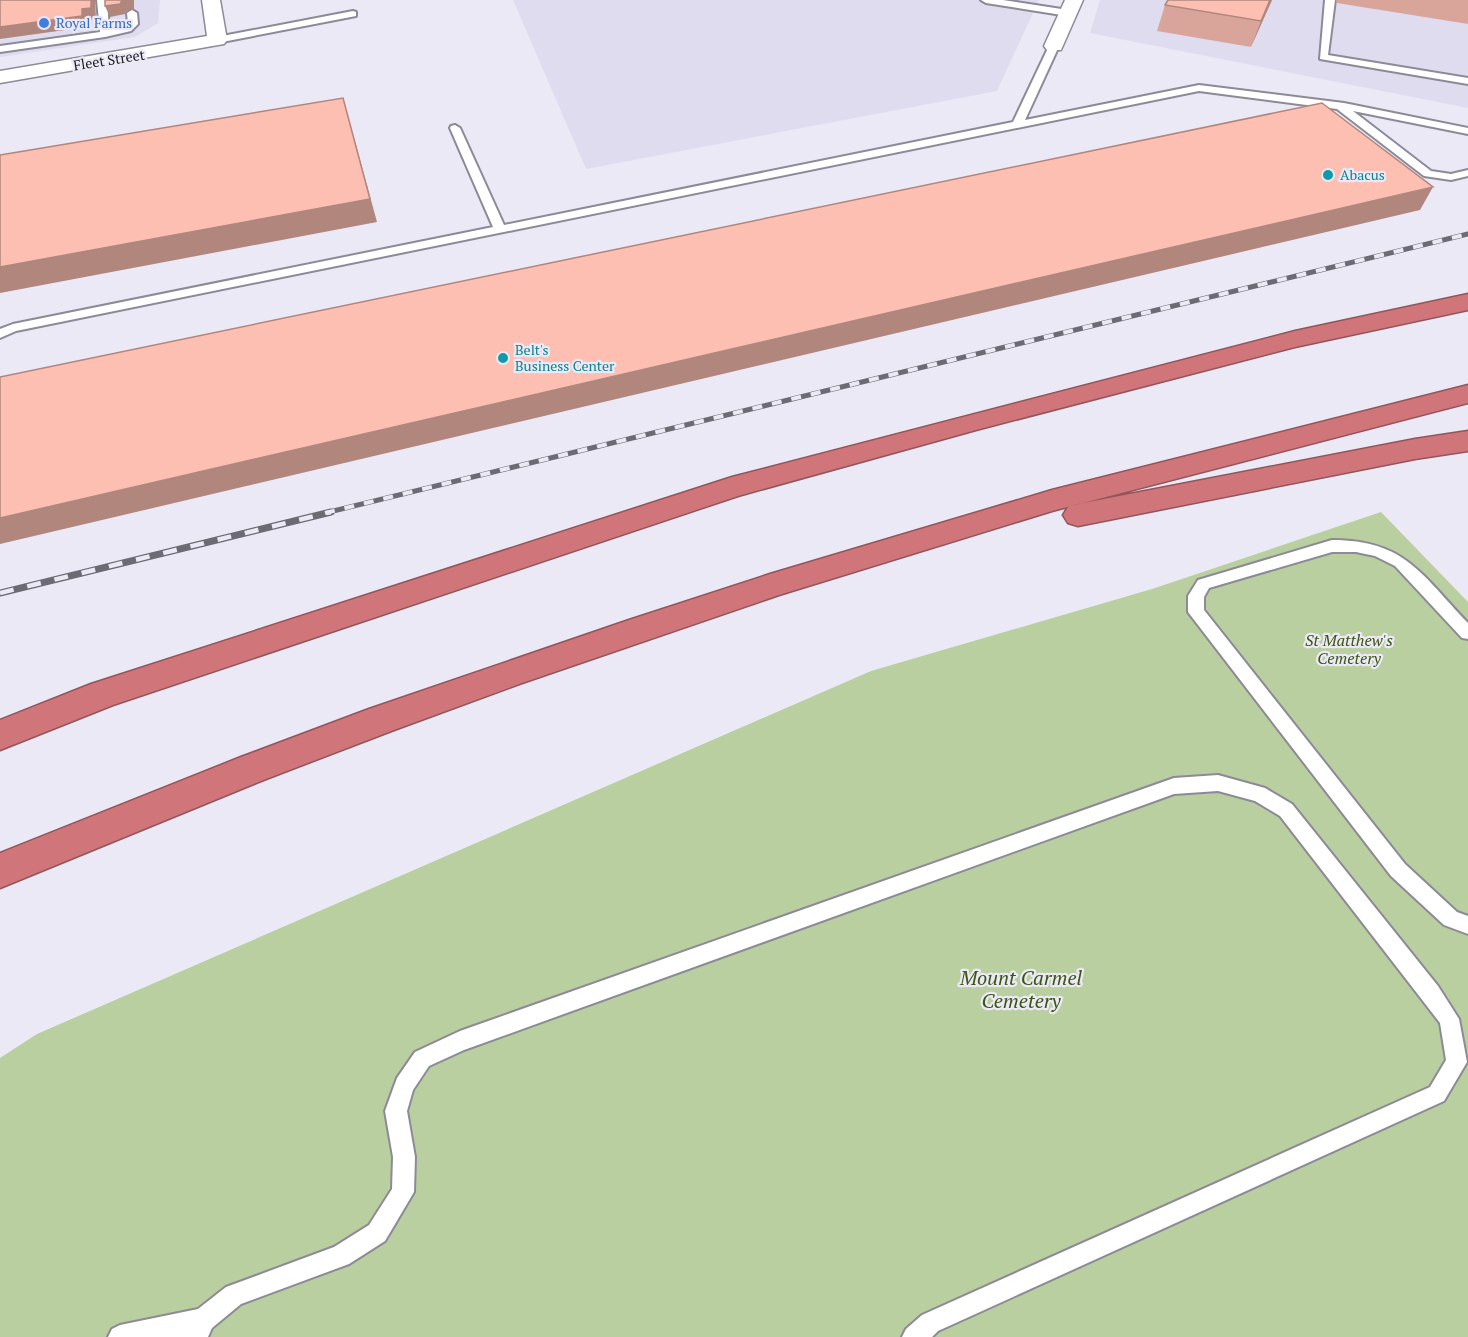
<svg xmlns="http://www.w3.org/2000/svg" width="1468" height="1337" viewBox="0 0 1468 1337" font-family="'PT Serif',serif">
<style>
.built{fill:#dfdcf0}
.green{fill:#b9cf9f}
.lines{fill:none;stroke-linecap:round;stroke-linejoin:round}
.lane-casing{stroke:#8c8a96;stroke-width:4}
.street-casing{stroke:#8c8a96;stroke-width:3}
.highway-casing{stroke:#91565a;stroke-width:3}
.lane{fill:#fff;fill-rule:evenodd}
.street{fill:#fff;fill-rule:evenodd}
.highway{fill:#d0757a;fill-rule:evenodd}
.rail-far1-casing{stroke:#6c6a72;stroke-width:5}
.rail-casing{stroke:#6c6a72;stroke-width:7}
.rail-far1{stroke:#ebe9f6;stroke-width:4;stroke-dasharray:10;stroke-linecap:butt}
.rail{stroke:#ebe9f6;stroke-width:4.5;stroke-dasharray:14;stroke-linecap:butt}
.wall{fill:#d9a499}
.shaded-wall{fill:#b0867d}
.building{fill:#fcbfb2;stroke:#b0867d;stroke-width:1.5}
.shop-dot{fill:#3f7fe0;stroke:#ebe9f6;stroke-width:2}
.culture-dot{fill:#0f9aa8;stroke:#ebe9f6;stroke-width:2}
.labels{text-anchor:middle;stroke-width:4.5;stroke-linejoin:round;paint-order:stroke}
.far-shop-label{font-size:14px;fill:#366cbe;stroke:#ebe9f6;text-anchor:start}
.far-street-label{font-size:14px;fill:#1c1b1f;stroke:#ebe9f6}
.far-culture-label{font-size:14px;fill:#0d838f;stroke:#ebe9f6;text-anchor:start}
.park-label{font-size:16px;font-style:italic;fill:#3b5410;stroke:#ebe9f6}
.near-park-label{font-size:20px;font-style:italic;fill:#3b5410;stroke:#ebe9f6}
</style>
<rect width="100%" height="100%" fill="#ebe9f6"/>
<path class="built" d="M0 0H160L158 23 135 37 0 57Z
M513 0H1039L997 91 586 169Z
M1100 0H1468V108L1090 33Z"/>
<path class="green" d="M1381 512 1468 602V1337H0V1058L37 1034 871 671 1152 589Z"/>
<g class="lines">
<defs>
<path id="lane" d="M97 0H107L109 30 125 27 128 23 127 13 132 10 137 13 138 24 131 31 105 37 0 52V46L100 32Z
M981 0H1003L1068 10 1073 13 1068 16 986 3Z
M1325 0H1335L1328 55 1468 78V84L1320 59Z
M353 11 356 12V16L217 43 212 40 217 37Z
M1054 43 1059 46 1025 120 1199 85 1344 103 1468 128V134L1353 111 1431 171 1451 174 1468 170V176L1451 180 1424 176 1337 109 1199 91 16 331 0 338V329L13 324 493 227 450 128 451 126 455 125 460 128 504 225 1013 122 1049 46Z
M1332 540C1405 540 1421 574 1468 623V639L1462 638 1395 566 1375 556 1356 552H1332L1209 588 1204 597V610L1405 864 1457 912 1468 916V934L1444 925 1391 876 1188 612V596L1198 580Z
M1218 775 1265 788 1292 804 1438 986 1459 1019 1467 1062 1444 1101 938 1331 932 1337H902L906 1329 922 1315 1430 1087 1446 1060 1440 1023 1280 816 1255 801 1218 791 1174 794 464 1050 429 1066 413 1090 407 1111 415 1157 414 1192 385 1241 349 1264 241 1304 212 1328 208 1337H108L112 1329 120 1325 198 1309 226 1287 334 1247 369 1225 392 1189 393 1157 385 1111 397 1078 415 1052 460 1031 1174 778Z"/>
<path id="street" d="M202 0H220L227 40 224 44 0 83V71L207 36Z
M1065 0H1083L1061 50H1047L1044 46Z"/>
<path id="highway" d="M1468 294V310L1295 347 976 430 738 496 113 705 0 750V720L91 684 732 477 1295 331Z
M1468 385V403L1052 511 779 595 522 683 394 730 266 779 0 888V853L241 757 369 709 629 620 770 574 1052 490Z
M1468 431V451L1415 459 1078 526 1068 523 1063 515 1068 507 1078 504 1415 439Z"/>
</defs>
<use href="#lane" class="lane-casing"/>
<use href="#street" class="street-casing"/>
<use href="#highway" class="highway-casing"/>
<use href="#lane" class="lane"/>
<use href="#street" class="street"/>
<use href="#highway" class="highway"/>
<defs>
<path id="rail-far1" d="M325 513 1468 234"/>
<path id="rail" d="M0 593 331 512"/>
</defs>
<use href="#rail-far1" class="rail-far1-casing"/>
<use href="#rail" class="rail-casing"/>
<use href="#rail-far1" class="rail-far1"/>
<use href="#rail" class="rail"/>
</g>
<path class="wall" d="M1272 0 1251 47 1157 31 1165 5Z
M1336 0H1468V24L1337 3Z"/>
<path class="shaded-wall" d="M91 0H95L96 19 88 20 87 27 0 39V27L82 9Z
M122 0H134V9L126 11 125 14 110 17 105 6Z
M1270 0H1272L1251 47 1261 21Z
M343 98 377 222 0 293V267Z
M1433 187 1420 210 0 544V518Z"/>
<path class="building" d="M0 0H91V8L82 9V16L0 27Z
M105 0H122L120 4 105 6Z
M1168 0H1270L1261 21 1165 5Z
M343 98 370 199 0 267V155Z
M1322 103 1433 187 0 518V377Z"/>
<circle class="shop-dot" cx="44" cy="23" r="6"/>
<g class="culture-dot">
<circle cx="1328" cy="175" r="6"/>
<circle cx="503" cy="358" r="6"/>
</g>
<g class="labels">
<g class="far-shop-label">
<text x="56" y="28">Royal Farms</text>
</g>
<g class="far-street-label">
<text transform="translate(109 60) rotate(-9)" y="5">Fleet Street</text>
</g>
<g class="far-culture-label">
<text x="1340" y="180">Abacus</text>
<text x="515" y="355">Belt's<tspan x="515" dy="16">Business Center</tspan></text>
</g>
<g class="park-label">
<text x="1349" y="646">St Matthew's<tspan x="1349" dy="18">Cemetery</tspan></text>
</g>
<g class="near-park-label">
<text x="1021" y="985">Mount Carmel<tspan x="1021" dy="23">Cemetery</tspan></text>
</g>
</g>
</svg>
